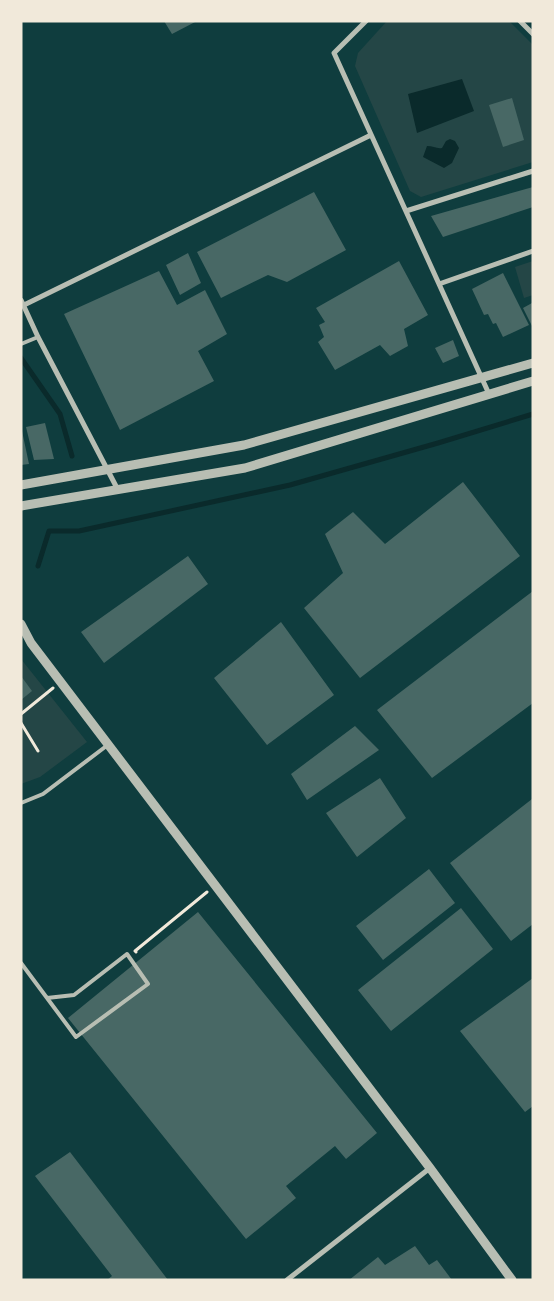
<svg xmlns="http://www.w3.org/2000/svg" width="554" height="1301" viewBox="0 0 554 1301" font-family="Roboto,sans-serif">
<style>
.green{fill:#244646}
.water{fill:#0a2a2b}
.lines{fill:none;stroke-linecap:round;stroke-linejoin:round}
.stream{stroke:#0a2a2b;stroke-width:5}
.building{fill:#486865}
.path{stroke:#f1e9da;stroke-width:3}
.service{stroke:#b8beb3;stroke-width:4}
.minor{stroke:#b8beb3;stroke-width:5}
.tertiary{stroke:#b8beb3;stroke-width:9}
</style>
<rect width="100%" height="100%" fill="#0f3d3e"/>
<path class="green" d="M387 21H509L533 45V162L421 197 410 191 355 66 358 53Z
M533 261V295L524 298 515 267Z
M21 659 87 742 40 777 21 784Z"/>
<path class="water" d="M462 79 474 111 417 133 408 94Z
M450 139 455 141 459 148 452 163 444 168 423 157 427 146C433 146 437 149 442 148L446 141Z"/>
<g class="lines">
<path class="stream" d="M21 358 60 414 72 456
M38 566 49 531H79L290 485 438 443 533 414"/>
</g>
<path class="building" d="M164 21H197L172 34Z
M512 98 524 140 503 147 489 105Z
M533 187V207L443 237 431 216Z
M314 192 346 250 287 282 268 275 221 298 197 252Z
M188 253 201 283 180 295 166 265Z
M399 261 428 315 404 329 408 346 390 356 380 345 335 370 318 342 324 337 319 325 325 322 316 308Z
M159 271 177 305 205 290 227 334 198 351 214 381 120 430 64 314Z
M503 273 529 325 503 337 496 323 493 324 488 314 484 315 472 289Z
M532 303 533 305V328L523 308Z
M453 340 459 356 443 363 435 348Z
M45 423 54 459 34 460 26 427Z
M21 431H22L29 464 21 465Z
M463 482 520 556 360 678 304 608 343 573 325 534 353 512 385 544Z
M188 556 208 584 104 663 81 632Z
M533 591V703L432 778 377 710Z
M281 622 334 695 267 745 214 678Z
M21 676 32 691 21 700Z
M355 726 379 750 307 800 291 774Z
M380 778 406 818 357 857 326 813Z
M532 799 533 924 511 941 450 863Z
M429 869 455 903 383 960 356 926Z
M461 908 493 949 391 1031 358 990Z
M198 912 377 1133 346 1159 335 1146 286 1186 296 1198 246 1239 68 1018Z
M533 978V1106L525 1112 460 1031Z
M70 1152 168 1280H107L112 1276 35 1176Z
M415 1246 429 1265 437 1260 452 1280H349L378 1257 385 1265Z"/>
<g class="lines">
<path class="path" d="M21 714 53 688
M21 723 38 751
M136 952 135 951 207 892"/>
<path class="service" d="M21 344 38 337
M21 803 43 794 109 744
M21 963 76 1037 148 984 127 954 74 995 47 998"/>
<path class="minor" d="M366 21 334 53 489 394
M520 21 533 34
M406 211 533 171
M439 284 533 251
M21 300 38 337 118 490
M24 305 371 135
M287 1280 430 1168"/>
<path class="tertiary" d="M21 485 244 445 533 363
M21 506 245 468 533 381
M21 624 31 643 430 1168 512 1280"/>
</g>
<rect width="554" height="1301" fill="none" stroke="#f1e9da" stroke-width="45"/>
</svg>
